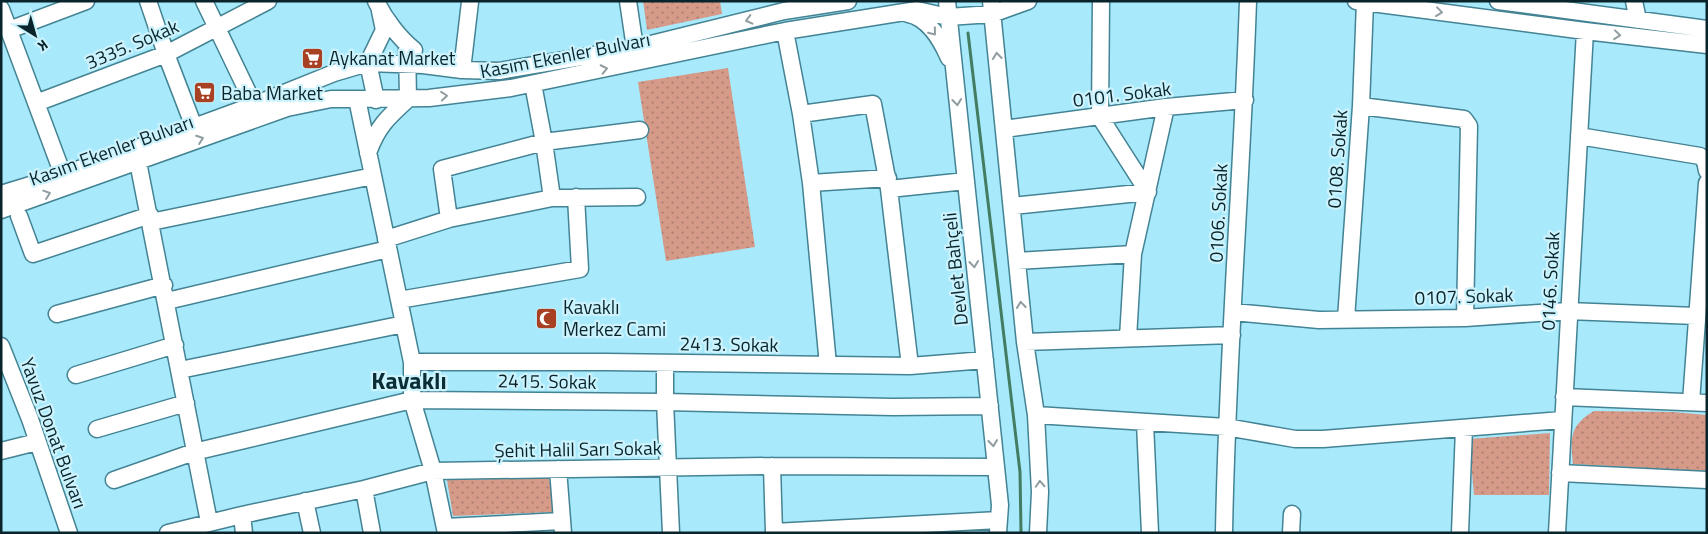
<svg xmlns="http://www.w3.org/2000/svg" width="1708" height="534" viewBox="0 0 1708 534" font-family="'Titillium Web',sans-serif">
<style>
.park{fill:url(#park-dots)}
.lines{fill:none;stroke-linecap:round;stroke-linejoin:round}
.stream{stroke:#447c61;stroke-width:3}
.minor-casing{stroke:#438393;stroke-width:19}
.minor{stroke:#fff;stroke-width:16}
.oneway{stroke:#909da0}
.labels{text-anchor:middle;stroke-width:4.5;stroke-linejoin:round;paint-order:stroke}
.street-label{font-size:19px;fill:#09252b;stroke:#ccf3fd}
.poi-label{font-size:19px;fill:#09252b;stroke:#ccf3fd;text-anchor:start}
.district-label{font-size:24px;font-weight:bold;fill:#0b2e36;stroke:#ccf3fd}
</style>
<defs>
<pattern id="park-dots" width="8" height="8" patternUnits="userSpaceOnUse" patternTransform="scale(1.25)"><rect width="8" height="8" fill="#d69a89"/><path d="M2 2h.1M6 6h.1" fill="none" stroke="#ac7d70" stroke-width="1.8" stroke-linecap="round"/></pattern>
</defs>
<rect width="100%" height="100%" fill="#a8eafc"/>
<path class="park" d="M643 1H720L722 14 647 30Z
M728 68 755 247 666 261 638 82Z
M1594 411 1673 412 1707 415V471L1573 464C1570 438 1570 425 1594 411Z
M1550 433 1549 495H1474L1469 439Z
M549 478 555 512 453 516 447 480Z"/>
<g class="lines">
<path class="stream" d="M968 33 1020 472 1021 533"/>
<defs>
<path id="minor" d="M148 1 166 54 194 127
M204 1 254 105
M376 1C384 18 399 38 414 50
M628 1 635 48
M947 1 1000 505 998 533
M991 1 1025 342 1036 415 1040 492 1038 533
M1356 1 1585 31 1707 45
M1498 1 1707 29
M1634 1 1638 20
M1 9 63 175
M908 14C929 18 941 40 949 58
M9 30 86 1
M785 31 801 114 811 183 828 365
M462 70 470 2
M533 84 544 142 552 198
M357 99 412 362V400L433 471 446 533
M376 100 368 63 384 30 380 11
M36 103 166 54 268 1
M1361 106 1464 119 1469 126 1465 318
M801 114 873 104 889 189 910 366
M1004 129 1166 107 1245 100
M1579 136 1700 156 1705 161 1707 171
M368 153C377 127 388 117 408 99L407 45
M138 162 209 522
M811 183 888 178
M889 189 966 181
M1 194 63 175 254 105 334 73 368 63 423 65 462 70 499 71 635 48 784 11 848 1
M1012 206 1148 192 1100 117 1101 1
M1 210 287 108 331 99 429 98 511 88 785 31 917 10 948 17 992 14 1028 1
M19 216 33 254 150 215
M449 219 442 169 544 142 640 130
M151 222 373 176
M386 239 449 219 552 198 637 197
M1017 261 1133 254
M399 300 580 269 576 197
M167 301 388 249
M1233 312 1319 320 1465 318 1568 311 1696 316
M57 314 164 285
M1346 319 1361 106 1365 2
M1128 338 1133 254 1166 107
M1025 342 1232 335
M1 346 30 419 69 533
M412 362H606L910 366 985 360
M665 363V402L671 533
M180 370 404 324
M76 375 175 345
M1564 397 1707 403
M1691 402 1707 183
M1036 415 1226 427 1295 439H1323L1562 420
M1145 423 1150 533
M97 429 186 403
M1 451 37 442
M772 466 774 533
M558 469 563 533
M1560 473 1707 480
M114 480 194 452 412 400 665 402 893 407 990 406
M364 489 372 533
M305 501 312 533
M242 515 244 533
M445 527 562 521
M774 532 999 520
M168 533 242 515 364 489 433 471 772 466 996 467
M1224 533C1227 355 1242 179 1248 1
M1291 533 1292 514
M1460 533 1464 428
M1557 533 1585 31"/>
</defs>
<use href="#minor" class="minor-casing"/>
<use href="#minor" class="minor"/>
</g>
<defs><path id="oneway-chevron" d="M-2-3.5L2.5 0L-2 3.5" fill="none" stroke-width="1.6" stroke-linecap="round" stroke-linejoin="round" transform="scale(1.25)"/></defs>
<g class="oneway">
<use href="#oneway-chevron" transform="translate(1439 12) rotate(7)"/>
<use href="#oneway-chevron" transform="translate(749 20) rotate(166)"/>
<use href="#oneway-chevron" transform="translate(933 32) rotate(51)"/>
<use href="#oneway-chevron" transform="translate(1617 35) rotate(6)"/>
<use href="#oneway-chevron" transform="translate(997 56) rotate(-96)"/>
<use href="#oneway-chevron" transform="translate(604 69) rotate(-12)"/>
<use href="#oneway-chevron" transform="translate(444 96) rotate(-5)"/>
<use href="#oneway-chevron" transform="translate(957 102) rotate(84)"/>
<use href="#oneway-chevron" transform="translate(200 139) rotate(-20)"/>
<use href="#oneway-chevron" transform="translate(47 194) rotate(-19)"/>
<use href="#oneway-chevron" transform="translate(974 264) rotate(84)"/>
<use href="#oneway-chevron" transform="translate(1021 305) rotate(-96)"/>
<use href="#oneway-chevron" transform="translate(993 443) rotate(84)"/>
<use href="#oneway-chevron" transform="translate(1040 484) rotate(-93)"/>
</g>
<defs>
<symbol id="supermarket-square" viewBox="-11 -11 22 22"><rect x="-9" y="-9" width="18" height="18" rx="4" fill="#a84023" stroke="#ccf3fd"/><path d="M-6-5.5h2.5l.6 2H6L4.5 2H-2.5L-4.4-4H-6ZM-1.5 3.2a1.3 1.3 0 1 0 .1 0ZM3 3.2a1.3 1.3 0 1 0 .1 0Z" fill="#fff"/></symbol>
<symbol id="mosque-square" viewBox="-11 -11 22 22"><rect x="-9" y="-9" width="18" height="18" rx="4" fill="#a84023" stroke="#ccf3fd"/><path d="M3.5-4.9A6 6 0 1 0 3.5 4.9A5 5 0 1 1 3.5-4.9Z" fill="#fff"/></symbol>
</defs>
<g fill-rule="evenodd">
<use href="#supermarket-square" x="300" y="46" width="25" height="25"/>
<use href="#supermarket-square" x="192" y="80" width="25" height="25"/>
<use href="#mosque-square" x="534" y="306" width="25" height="25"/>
</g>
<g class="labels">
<g class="street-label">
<text transform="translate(132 44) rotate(-23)" y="7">3335. Sokak</text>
<text transform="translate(565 55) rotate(-11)" y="7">Kasım Ekenler Bulvarı</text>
<text transform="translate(1122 94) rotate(-7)" y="7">0101. Sokak</text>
<text transform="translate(111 150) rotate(-20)" y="7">Kasım Ekenler Bulvarı</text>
<text transform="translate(1337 159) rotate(-86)" y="7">0108. Sokak</text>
<text transform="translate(1218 213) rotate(-87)" y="7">0106. Sokak</text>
<text transform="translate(955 269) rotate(-96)" y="7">Devlet Bahçeli</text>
<text transform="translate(1550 281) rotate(-87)" y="7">0146. Sokak</text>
<text transform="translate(1464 296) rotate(-2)" y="7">0107. Sokak</text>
<text transform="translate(729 344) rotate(1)" y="7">2413. Sokak</text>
<text transform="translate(547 381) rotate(1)" y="7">2415. Sokak</text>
<text transform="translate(54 433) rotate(70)" y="7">Yavuz Donat Bulvarı</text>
<text transform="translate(578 449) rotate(-1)" y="7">Şehit Halil Sarı Sokak</text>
</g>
<g class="poi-label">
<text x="329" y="65">Aykanat Market</text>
<text x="221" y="100">Baba Market</text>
<text x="563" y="314">Kavaklı<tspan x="563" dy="22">Merkez Cami</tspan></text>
</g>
<g class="district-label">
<text x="409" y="389">Kavaklı</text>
</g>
</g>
<rect width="1708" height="534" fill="none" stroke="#09252b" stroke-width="5"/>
<g transform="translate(35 35) rotate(143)" stroke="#ccf3fd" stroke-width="4" paint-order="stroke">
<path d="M0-4L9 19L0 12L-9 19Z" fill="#09252b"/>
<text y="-8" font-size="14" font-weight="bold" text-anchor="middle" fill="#09252b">K</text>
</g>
</svg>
